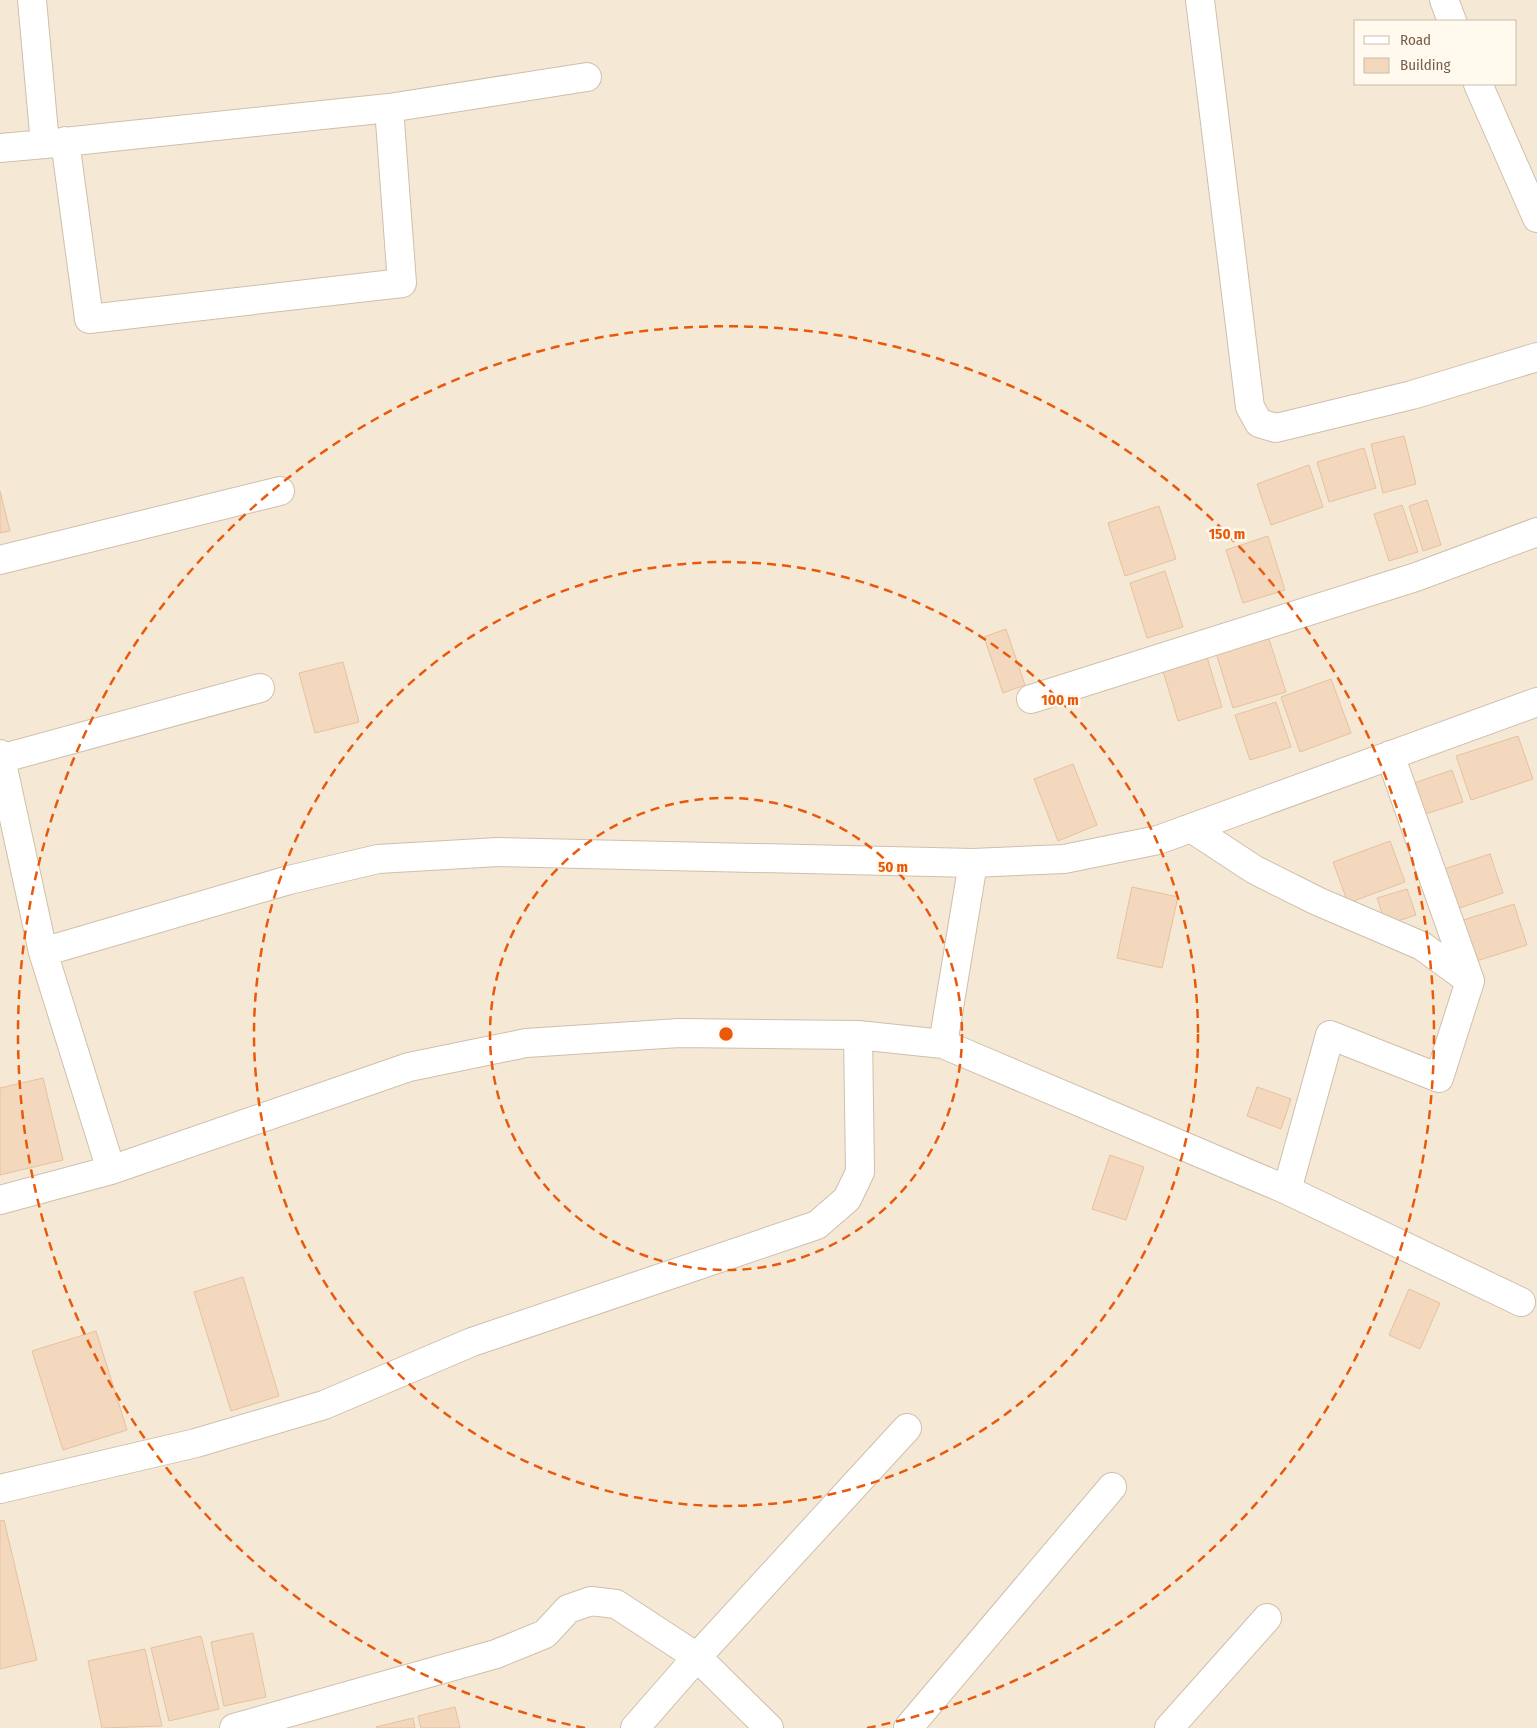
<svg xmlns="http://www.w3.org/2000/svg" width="1537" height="1728" viewBox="0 0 1537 1728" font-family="'Fira Sans Condensed',sans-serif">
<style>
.residential{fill:#f5e9d5;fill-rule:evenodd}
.building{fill:#f3d8bd;stroke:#e6c19d}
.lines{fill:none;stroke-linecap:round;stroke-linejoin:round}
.street-casing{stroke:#cfbfac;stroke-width:30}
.street{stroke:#fff;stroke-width:28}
.ring{fill:none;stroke:#e8590c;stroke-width:2.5;stroke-dasharray:9 6}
.centre{fill:#e8590c;stroke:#fffaed;stroke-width:2.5}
.ring-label{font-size:15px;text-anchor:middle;font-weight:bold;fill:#e8590c;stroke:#fffaed;stroke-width:5;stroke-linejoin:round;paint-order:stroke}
</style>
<rect width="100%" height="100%" fill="#fdf6e6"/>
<path class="residential" d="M0 0H1537V1728H0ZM1356 21H1516V84H1356Z"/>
<path class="building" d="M1404 436 1416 484 1383 493 1371 444Z
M1364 448 1376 488 1329 502 1317 462Z
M1309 465 1323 507 1271 525 1257 484Z
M0 491 10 531 0 533Z
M1427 500 1441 545 1423 551 1409 506Z
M1402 505 1418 552 1389 561 1374 514Z
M1159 506 1176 559 1125 576 1108 523Z
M1268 536 1285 590 1243 603 1226 550Z
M1165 571 1183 627 1147 638 1130 583Z
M1006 629 1025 685 1003 693 984 637Z
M1268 636 1286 692 1233 708 1216 653Z
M1207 657 1222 707 1178 721 1163 671Z
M343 662 359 722 315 733 299 673Z
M1331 679 1351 733 1300 752 1281 697Z
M1276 702 1291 747 1250 760 1235 715Z
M1518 736 1533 779 1471 800 1456 756Z
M1073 764 1097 825 1058 841 1034 779Z
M1452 770 1463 802 1422 815 1411 784Z
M1390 841 1405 882 1348 903 1333 862Z
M1490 854 1503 893 1454 910 1441 870Z
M1132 887 1178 897 1162 968 1117 958Z
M1407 889 1416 915 1386 925 1377 898Z
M1514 904 1527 945 1467 964 1454 923Z
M43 1078 63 1160 0 1175V1088Z
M1257 1087 1291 1099 1281 1129 1247 1116Z
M1110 1155 1144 1167 1126 1220 1092 1209Z
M243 1277 279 1396 231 1411 194 1292Z
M1409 1289 1440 1303 1420 1349 1389 1335Z
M96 1331 127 1430 63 1450 32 1351Z
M4 1520 37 1660 0 1669V1521Z
M253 1633 266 1697 224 1706 211 1642Z
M201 1636 219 1709 169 1721 151 1648Z
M145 1649 162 1726 102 1728 88 1661Z
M455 1707 460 1728H421L418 1716Z
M413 1718 415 1728H377L376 1727Z"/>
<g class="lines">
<defs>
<path id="street" d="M32 0 45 144 389 108 587 77
M1200 0 1250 407 1259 423 1276 428 1412 395 1537 357
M1444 0 1452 21
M1478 84 1537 218
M65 141 89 319 402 283 389 108
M0 148 45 144
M0 560 280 491
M1031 699 1416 577 1537 532
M0 754 43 952 111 1170 0 1200
M1390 755 1470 981
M0 759 260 688
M1191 828 1255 870 1317 901 1422 946 1470 981 1439 1078 1330 1035 1287 1190
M43 952 289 880 378 859 498 852 973 863 1064 859 1158 840 1537 702
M943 1044 973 863
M111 1170 409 1067 526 1043 679 1033 858 1035 943 1044 1287 1190 1521 1302
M0 1489 196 1443 324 1405 472 1342 817 1225 847 1199 860 1172 858 1035
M234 1728 496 1654 545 1634 568 1609 591 1601 616 1604 697 1657 769 1728
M635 1728 697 1657 907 1428
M908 1728 1112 1487
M1169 1728 1267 1618"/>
</defs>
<use href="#street" class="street-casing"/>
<use href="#street" class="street"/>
</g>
<g class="ring">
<circle cx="726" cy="1034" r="236"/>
<circle cx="726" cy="1034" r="472"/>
<path d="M585 1728A708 708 0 1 1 867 1728"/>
</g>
<circle cx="726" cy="1034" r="8" class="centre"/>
<g class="ring-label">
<text x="1227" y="539">150 m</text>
<text x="1060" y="705">100 m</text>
<text x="893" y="872">50 m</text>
</g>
<rect x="1354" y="20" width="162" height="65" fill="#fffaed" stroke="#c9bcac"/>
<rect x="1364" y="36" width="25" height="8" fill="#ffffff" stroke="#c9bcac"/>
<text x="1400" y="45" font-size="15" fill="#775f4a">Road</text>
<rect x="1364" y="58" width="25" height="15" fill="#f3d8bd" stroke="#c9bcac"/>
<text x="1400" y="70" font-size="15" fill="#775f4a">Building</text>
</svg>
